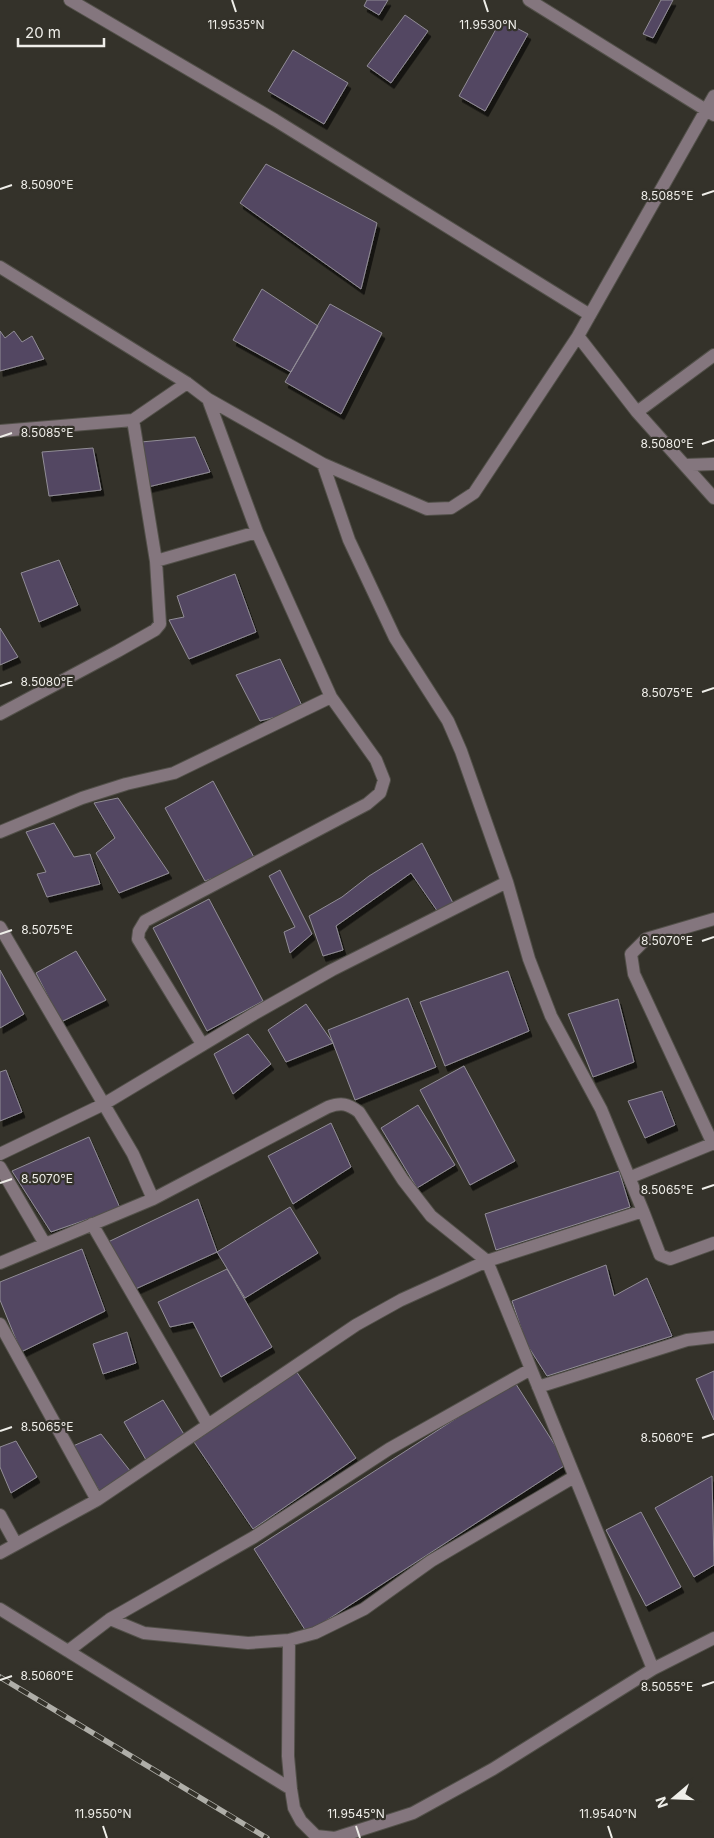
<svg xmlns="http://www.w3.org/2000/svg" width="714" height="1838" viewBox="0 0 714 1838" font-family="Inter,sans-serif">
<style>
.building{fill:#534662;stroke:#918d96;filter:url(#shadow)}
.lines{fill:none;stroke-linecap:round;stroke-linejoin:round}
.minor-casing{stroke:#525049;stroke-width:14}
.minor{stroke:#84767e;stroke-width:12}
.rail-casing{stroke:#afaea8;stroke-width:5.5}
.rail{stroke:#34322a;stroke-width:4;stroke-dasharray:11;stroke-linecap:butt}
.ticks{fill:none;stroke:#efeee9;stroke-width:2}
.ticks-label{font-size:12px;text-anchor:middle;fill:#efeee9;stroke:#34322a;stroke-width:4.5;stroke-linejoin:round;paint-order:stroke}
</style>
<defs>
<filter id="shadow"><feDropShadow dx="3" dy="5.5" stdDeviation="0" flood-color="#0009"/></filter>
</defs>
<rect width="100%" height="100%" fill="#34322a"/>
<path class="building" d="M367 0H388L379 15 364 6Z
M661 0H673L653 38 643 34Z
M405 15 428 31 391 83 367 66Z
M501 20 528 34 485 111 459 96Z
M293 50 348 83 324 124 268 91Z
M266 164 377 223 361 289 240 203Z
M262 289 318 326 291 372 233 340Z
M330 304 382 333 341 414 285 382Z
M0 331 5 338 14 331 22 342 32 336 44 359 0 371Z
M195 437 210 472 148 487 141 442Z
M93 448 101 490 49 496 42 452Z
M59 560 78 605 39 622 21 573Z
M235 574 256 632 189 659 169 620 184 617 177 596Z
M0 628 18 657 0 665Z
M280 659 304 710 260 721 236 675Z
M213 781 257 863 205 881 165 808Z
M118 798 169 873 119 893 96 853 115 838 94 803Z
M54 823 74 857 90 854 100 884 47 897 37 874 46 872 26 832Z
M422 843 453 903 438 912 411 873 336 926 343 950 323 956 309 916 342 897 369 876Z
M280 870 312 934 290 953 284 932 295 927 269 876Z
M209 899 263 1001 207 1031 153 928Z
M76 951 106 1000 61 1022 36 973Z
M0 970 24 1014 0 1028Z
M508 971 529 1031 445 1066 420 1002Z
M408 998 436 1067 355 1100 328 1030Z
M618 999 634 1062 593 1077 568 1014Z
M306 1004 333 1043 286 1062 268 1030Z
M248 1034 271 1064 233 1094 214 1054Z
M464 1066 515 1161 470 1185 420 1090Z
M6 1070 22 1112 0 1121V1072Z
M662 1091 675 1125 645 1138 628 1101Z
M418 1105 455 1165 417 1188 381 1128Z
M331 1123 351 1167 293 1204 268 1156Z
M89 1137 120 1208 51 1232 12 1171Z
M619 1171 630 1207 496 1250 485 1214Z
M198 1199 217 1252 131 1291 108 1242Z
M290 1207 318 1253 245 1298 217 1252Z
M82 1249 105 1311 21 1352 0 1300V1282Z
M606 1265 614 1296 647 1278 672 1336 547 1376 526 1343 512 1301Z
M227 1269 272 1347 221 1377 193 1322 170 1327 158 1302Z
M127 1332 136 1363 103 1374 93 1344Z
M296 1371 356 1458 253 1529 194 1442Z
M714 1371V1420L696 1379Z
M514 1381 567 1464 307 1633 254 1549Z
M163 1400 185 1436 149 1465 124 1422Z
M101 1434 131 1472 100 1492 73 1446Z
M16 1441 37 1477 11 1493 0 1467V1447Z
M712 1476 714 1565 694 1577 655 1508Z
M641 1512 681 1587 646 1606 606 1530Z"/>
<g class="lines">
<defs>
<path id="minor" d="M70 0 275 120 590 315
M529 0 714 115
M0 267 187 383 208 399 323 464 427 509 451 508 474 493 578 336 714 96
M578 336 637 412 714 498
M637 412 714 355
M0 431 133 420 187 383
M685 465 714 464
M156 561 257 532
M0 714 118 651 155 630 160 624 156 561 133 420
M0 832 82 798 126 784 174 773 331 697
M0 927 133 1154 153 1199 328 1107C342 1102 348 1104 359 1112L403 1180 431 1216 487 1261 653 1669
M202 1044 138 939 139 931 145 921 367 804 380 793 384 780 376 760 331 697 257 532 208 399
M713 1144 634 974 631 954 646 939 714 919
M0 1154 104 1104 254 1014 332 970 507 882
M0 1167 45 1244
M631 1177 714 1143
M643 1211 660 1255 670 1259 714 1243
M92 1224 208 1425
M0 1263 153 1199
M0 1324 97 1500
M538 1387 687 1340 714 1337
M0 1515 16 1544
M0 1553 97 1500 356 1325 401 1300 487 1261 643 1211 601 1109 551 1016 529 959 507 882 461 751 448 721 395 638 349 540 323 464
M0 1609 291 1789
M110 1619 144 1633 248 1643 289 1640 315 1633 364 1609 431 1561 574 1477
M289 1640 288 1756 291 1789 294 1808 301 1821 316 1836 335 1838 413 1813 493 1769 653 1669 714 1638
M68 1651 110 1619 254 1537 389 1449 531 1369"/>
</defs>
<use href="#minor" class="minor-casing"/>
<use href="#minor" class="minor"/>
<defs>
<path id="rail" d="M0 1677 267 1838"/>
</defs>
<use href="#rail" class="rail-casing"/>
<use href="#rail" class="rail"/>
</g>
<path class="ticks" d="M232 0 236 12M484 0 488 12M0 189 12 185M702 195 714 191M0 437 12 433M702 444 714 440M0 686 12 682M702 692 714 688M0 934 12 930M702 941 714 937M0 1183 12 1179M702 1189 714 1185M0 1431 12 1427M702 1438 714 1434M0 1680 12 1676M702 1686 714 1682M103 1826 107 1838M356 1826 360 1838M608 1826 612 1838"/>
<g class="ticks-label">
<text x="236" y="29">11.9535°N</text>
<text x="488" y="29">11.9530°N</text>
<text x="47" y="189">8.5090°E</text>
<text x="667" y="200">8.5085°E</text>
<text x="47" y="437">8.5085°E</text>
<text x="667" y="448">8.5080°E</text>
<text x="47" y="686">8.5080°E</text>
<text x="667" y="697">8.5075°E</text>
<text x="47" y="934">8.5075°E</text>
<text x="667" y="945">8.5070°E</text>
<text x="47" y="1183">8.5070°E</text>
<text x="667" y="1194">8.5065°E</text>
<text x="47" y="1431">8.5065°E</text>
<text x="667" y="1442">8.5060°E</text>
<text x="47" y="1680">8.5060°E</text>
<text x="667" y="1691">8.5055°E</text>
<text x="103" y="1818">11.9550°N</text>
<text x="356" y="1818">11.9545°N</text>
<text x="608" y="1818">11.9540°N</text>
</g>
<g transform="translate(674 1798) rotate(251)" stroke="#34322a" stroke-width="4" paint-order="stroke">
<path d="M0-4L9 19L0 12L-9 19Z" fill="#efeee9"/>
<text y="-8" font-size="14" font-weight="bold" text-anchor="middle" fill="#efeee9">N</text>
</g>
<path d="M18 38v8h86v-8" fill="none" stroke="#efeee9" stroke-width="2.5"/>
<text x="25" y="38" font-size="15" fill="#efeee9" stroke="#34322a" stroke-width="4" paint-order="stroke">20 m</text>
</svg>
